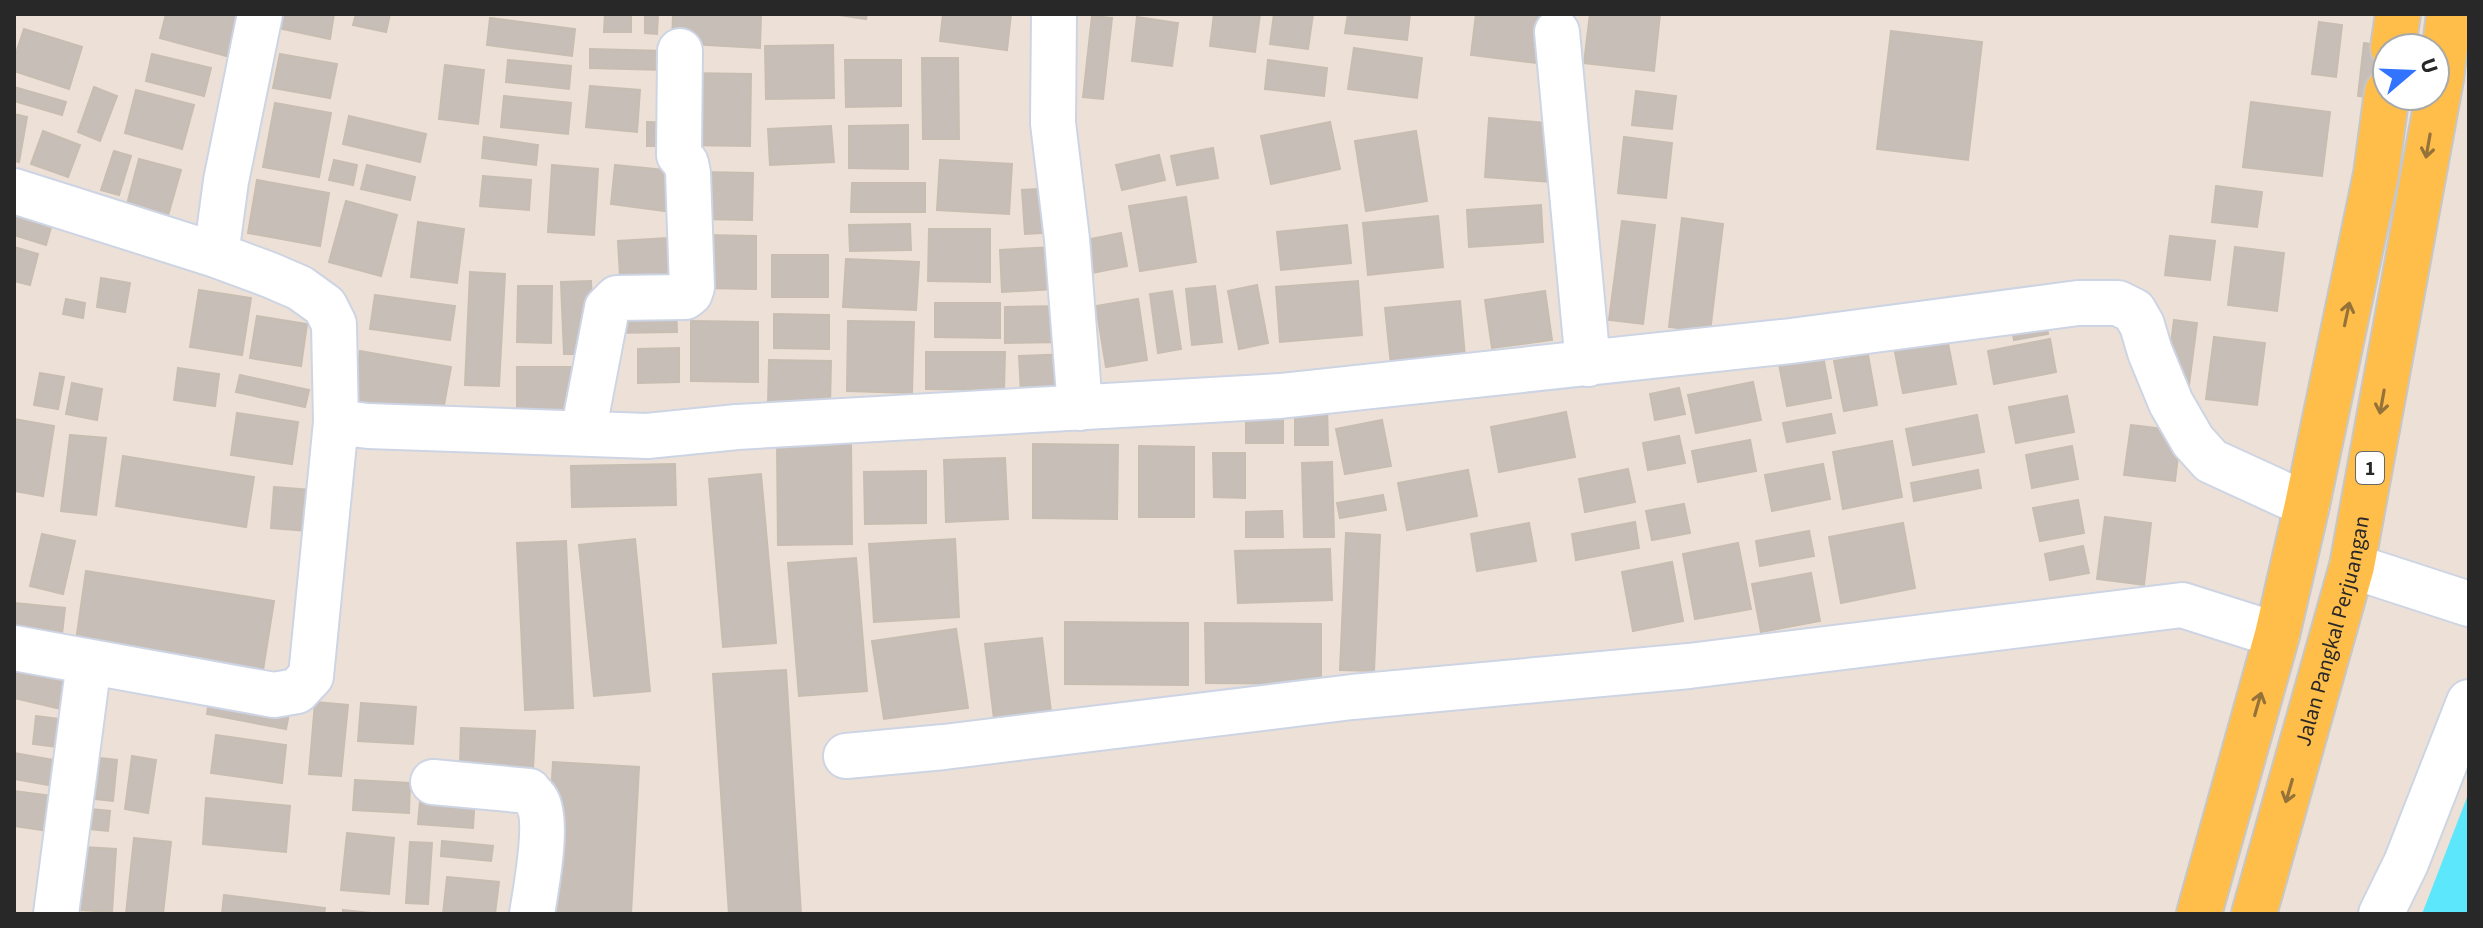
<svg xmlns="http://www.w3.org/2000/svg" width="2483" height="928" viewBox="0 0 2483 928" font-family="'Source Sans 3',sans-serif">
<style>
.water{fill:#5de7fc}
.building{fill:#c7beb8;stroke:#c8bdb1;stroke-width:2}
.lines{fill:none;stroke-linecap:round;stroke-linejoin:round}
.minor-casing{stroke:#cdd4e3;stroke-width:48}
.major-casing{stroke:#c7c7c7;stroke-width:48}
.minor{stroke:#fff;stroke-width:44}
.major{stroke:#ffbd4a;stroke-width:44}
.oneway{stroke:#947239}
.labels{text-anchor:middle;stroke-width:8;stroke-linejoin:round;paint-order:stroke}
.shield{fill:#fff;stroke:#686868;stroke-width:2}
.shield-label{font-size:20px;font-weight:bold;fill:#282828}
.street-label{font-size:22px;fill:#282828;stroke:#fff}
</style>
<rect width="100%" height="100%" fill="#ede1d7"/>
<path class="water" d="M2469 792V914H2422Z"/>
<path class="building" d="M166 14H252L241 60 160 38Z
M281 14H334L330 39 278 28Z
M356 14H390L386 32 353 25Z
M605 14H631V32H604Z
M645 14H658L657 34 645 33Z
M673 14H761L760 48 672 43Z
M833 14H867L866 19Z
M943 14H1011L1007 50 940 41Z
M1214 14H1260L1255 52 1210 46Z
M1274 14H1313L1308 49 1270 44Z
M1348 14H1410L1407 40 1345 33Z
M1476 14H1542L1536 63 1471 55Z
M1590 14H1660L1654 71 1584 63Z
M1092 16 1112 18 1103 99 1083 97Z
M1137 17 1178 23 1172 66 1132 61Z
M490 18 575 29 572 56 487 45Z
M2319 22 2342 25 2336 77 2312 74Z
M24 29 82 47 69 89 14 71V59Z
M1891 31 1982 42 1968 160 1877 149Z
M2364 43 2389 46 2382 99 2358 96Z
M833 45 834 98 766 99 765 46Z
M1354 48 1422 58 1417 98 1348 89Z
M590 49 666 51 665 70 590 68Z
M152 54 211 68 204 96 146 81Z
M280 54 337 64 330 98 273 88Z
M922 58H958L959 139H923Z
M508 60 571 66 569 89 506 82Z
M845 60H901V106L846 107Z
M1268 60 1327 68 1324 96 1265 89Z
M445 65 484 70 478 124 439 119Z
M683 73 751 74 750 146 682 145Z
M590 86 640 90 637 132 586 127Z
M14 87 66 102 62 115 14 101Z
M94 87 117 96 100 141 78 132Z
M136 90 194 105 182 149 125 133Z
M1636 91 1676 96 1672 129 1632 125Z
M504 96 571 103 568 134 501 127Z
M2251 102 2330 112 2322 176 2243 167Z
M275 103 331 113 319 177 263 167Z
M14 114 27 117 19 162 14 161Z
M349 116 426 134 420 162 343 144Z
M1489 118 1557 124 1552 182 1485 177Z
M647 122 671 123 670 146H647Z
M1330 122 1340 169 1271 184 1261 136Z
M908 125V169L849 168V126Z
M831 126 834 162 770 165 768 129Z
M43 131 80 145 68 177 31 164Z
M1416 131 1427 201 1366 211 1355 141Z
M484 137 538 145 536 165 482 158Z
M1624 137 1672 143 1666 198 1618 193Z
M1213 148 1218 178 1177 185 1171 156Z
M114 151 131 156 119 195 101 190Z
M1159 155 1165 180 1122 190 1116 165Z
M139 159 181 170 167 219 126 208Z
M334 160 357 165 353 185 329 180Z
M940 160 1012 164 1009 214 937 210Z
M367 165 415 177 410 200 361 189Z
M552 165 598 169 594 235 548 232Z
M615 165 684 172 680 213 611 204Z
M701 172 753 173 752 220 700 219Z
M483 176 531 180 529 210 480 206Z
M257 180 329 193 320 246 248 233Z
M852 183H925V212H851Z
M2216 186 2262 192 2257 227 2212 222Z
M1056 188 1060 232 1025 234 1022 190Z
M1186 197 1196 262 1140 271 1129 206Z
M346 201 397 215 381 276 329 262Z
M1541 205 1543 242 1469 247 1467 210Z
M14 211 52 224 46 245 14 235Z
M1438 216 1443 267 1368 275 1363 223Z
M1682 218 1723 224 1710 332 1669 327Z
M1622 221 1655 225 1643 324 1609 320Z
M418 222 464 229 457 283 411 277Z
M910 224 911 250 850 251 849 225Z
M1347 225 1351 263 1281 270 1277 232Z
M929 229H990V282L928 281Z
M1121 233 1127 266 1082 275 1076 242Z
M704 235 756 236V289L703 288Z
M2170 236 2215 241 2210 280 2165 275Z
M685 237 689 290 621 294 618 241Z
M14 247 38 254 30 285 14 281Z
M1054 247 1056 289 1002 292 1000 250Z
M2235 247 2284 253 2277 311 2228 305Z
M772 255H828V297H772Z
M846 259 919 262 916 310 843 307Z
M470 272 505 274 499 386 465 385Z
M101 278 130 283 125 312 97 307Z
M591 281 594 354H564L561 282Z
M1358 281 1362 335 1280 342 1276 287Z
M1257 285 1268 343 1239 349 1228 291Z
M518 286H552L551 343 517 342Z
M1215 286 1222 342 1192 345 1186 289Z
M199 290 251 298 242 355 190 347Z
M1172 291 1181 349 1158 353 1150 294Z
M1545 291 1552 340 1492 348 1485 300Z
M375 295 455 306 450 340 370 329Z
M66 299 85 303 83 318 63 314Z
M1138 299 1147 360 1106 367 1096 306Z
M1460 301 1466 368 1392 375 1385 308Z
M935 303H1000V338L935 337Z
M1065 306 1066 342 1005 343V307Z
M676 307 677 332 609 333V308Z
M774 314 829 315V349L774 348Z
M257 316 307 324 301 366 250 358Z
M2045 317 2048 334 2014 340 2011 324Z
M2174 320 2197 323 2189 385 2166 382Z
M691 321 758 322V382L691 381Z
M848 321 914 322 912 393 847 391Z
M2214 337 2265 343 2257 405 2206 399Z
M1947 338 1956 384 1903 393 1894 347Z
M2050 339 2056 372 1994 384 1988 351Z
M679 348V382L638 383V349Z
M360 351 451 367 442 416 352 401Z
M1822 351 1831 398 1787 406 1778 359Z
M926 352H1005L1004 390 926 389Z
M1071 354 1073 392 1021 394 1019 356Z
M1868 355 1877 405 1844 411 1834 361Z
M769 360 831 361 830 407 768 405Z
M517 367H584V411H517Z
M178 368 219 374 215 406 174 400Z
M40 373 64 377 58 409 34 405Z
M240 375 309 390 305 407 236 392Z
M1753 382 1761 420 1696 433 1688 395Z
M72 383 102 389 97 420 66 414Z
M1679 388 1685 414 1655 420 1650 394Z
M2067 396 2074 432 2016 443 2009 407Z
M1295 403H1327L1328 445H1295Z
M1246 411 1283 412V443H1246Z
M1566 412 1575 457 1499 472 1491 427Z
M237 413 298 422 292 464 231 455Z
M1831 414 1835 433 1787 442 1783 423Z
M1977 415 1984 452 1913 465 1906 429Z
M14 419 54 426 43 496 14 491Z
M1382 420 1391 466 1345 474 1336 429Z
M2131 425 2181 431 2175 481 2124 475Z
M70 435 106 438 96 515 61 511Z
M1679 436 1685 463 1648 470 1643 443Z
M1750 440 1756 471 1698 482 1692 451Z
M1892 441 1902 497 1843 509 1833 452Z
M851 442 852 544 778 545 777 443Z
M1033 444 1118 445 1117 519 1033 518Z
M1139 446 1194 447V517H1139Z
M2072 446 2078 479 2032 488 2026 455Z
M1213 453H1245V498L1214 497Z
M123 456 254 477 246 527 116 506Z
M1005 458 1008 519 946 522 944 460Z
M1332 462 1334 537H1304L1302 463Z
M675 464 676 505 572 507 571 466Z
M1823 464 1830 499 1772 511 1765 475Z
M1628 469 1635 502 1585 512 1579 479Z
M1468 470 1477 516 1407 530 1398 483Z
M1978 470 1981 488 1914 501 1911 483Z
M926 471V523L865 524 864 472Z
M761 474 776 643 723 647 709 479Z
M274 487 324 491 321 532 271 528Z
M1383 495 1386 510 1340 518 1337 503Z
M2078 500 2084 533 2040 541 2033 508Z
M1684 504 1690 533 1652 540 1646 511Z
M1282 511 1283 537H1246V512Z
M2105 517 2151 523 2144 585 2097 579Z
M1635 522 1639 548 1576 560 1572 534Z
M1529 523 1536 561 1477 571 1471 534Z
M1903 523 1915 588 1841 603 1829 537Z
M1809 531 1814 556 1760 566 1756 541Z
M1346 533 1380 535 1374 671 1340 670Z
M42 534 75 541 63 594 30 586Z
M635 539 650 691 594 696 579 545Z
M955 539 959 617 874 622 869 544Z
M566 541 573 708 525 710 517 543Z
M1738 543 1751 609 1695 619 1683 554Z
M2083 546 2089 573 2050 580 2045 554Z
M1330 549 1332 600 1238 603 1235 551Z
M856 558 867 691 799 696 788 563Z
M1672 562 1683 621 1633 631 1622 572Z
M86 571 274 601 263 670 76 641Z
M1811 573 1820 621 1761 632 1752 584Z
M14 603 65 608 61 643 14 637Z
M1065 622 1188 623V685L1065 684Z
M1205 623 1321 624V684L1206 683Z
M956 629 968 708 884 719 872 641Z
M1042 638 1051 712 994 719 985 644Z
M14 657 87 674 78 713 14 698Z
M786 670 801 914H729L713 674Z
M210 694 290 708 286 729 207 714Z
M315 702 348 705 341 776 309 774Z
M361 703 416 707 413 744 358 741Z
M36 716 75 721 72 749 33 744Z
M461 728 535 731 533 769 460 766Z
M216 735 286 745 282 783 211 773Z
M14 753 65 762 60 787 14 779Z
M81 756 117 760 113 801 76 797Z
M132 756 156 760 148 813 125 809Z
M553 762 639 767 631 914H544Z
M355 780 410 783 409 813 353 810Z
M421 790 475 793 473 828 418 824Z
M14 791 53 796 49 831 14 826Z
M206 798 290 806 286 852 203 844Z
M70 807 110 811 108 831 68 827Z
M347 833 394 838 389 894 341 890Z
M134 838 171 842 163 914H126Z
M442 841 493 846 491 861 441 856Z
M410 842 432 843 428 904 406 903Z
M67 846 116 849 112 912 63 909Z
M447 877 499 882 495 914H443Z
M224 895 325 908 324 914H222Z
M343 910 380 914H343Z"/>
<g class="lines">
<defs>
<path id="minor" d="M1054 14 1053 123 1067 239 1080 408
M1557 32 1588 364
M14 191 216 255 270 275 300 288 325 306 334 324 336 422 368 426 647 436 737 427 1280 396 1791 341 2078 303H2118L2134 311 2142 325 2150 352 2171 403 2193 441 2211 461 2307 505
M216 255 226 181 260 14
M583 433 607 308 617 298 685 297 690 293 692 287 688 173 686 163 679 155 680 51
M2352 566 2469 604
M14 648 274 695 297 691 311 676 336 422
M846 756 944 747 1352 697 1689 666 2182 605 2277 635
M433 782 529 791C531 794 535 797 537 801 549 822 536 888 532 914
M56 914 89 662
M2381 914 2406 863 2469 702"/>
<g id="major">
<path d="M2393 48 2398 14"/>
<path d="M2199 914 2277 635 2307 505 2376 174 2387 92"/>
<path id="s1" d="M2254 914 2352 566 2441 79 2449 14"/>
</g>
</defs>
<use href="#minor" class="minor-casing"/>
<use href="#major" class="major-casing"/>
<use href="#minor" class="minor"/>
<use href="#major" class="major"/>
</g>
<defs><path id="oneway-shaft" d="M-6 0H5M1.5-3L5.5 0L1.5 3" fill="none" stroke-width="1.6" stroke-linecap="round" stroke-linejoin="round" transform="scale(2)"/></defs>
<g class="oneway">
<use href="#oneway-shaft" transform="translate(2428 146) rotate(100)"/>
<use href="#oneway-shaft" transform="translate(2347 314) rotate(-78)"/>
<use href="#oneway-shaft" transform="translate(2382 402) rotate(100)"/>
<use href="#oneway-shaft" transform="translate(2258 704) rotate(-74)"/>
<use href="#oneway-shaft" transform="translate(2289 791) rotate(106)"/>
</g>
<g class="labels">
<rect class="shield" x="2356" y="452" width="28" height="32" rx="6"/>
<g class="shield-label">
<text x="2370" y="475">1</text>
</g>
<g class="street-label">
<text dy="8" stroke="none"><textPath href="#s1" startOffset="294">Jalan Pangkal Perjuangan</textPath></text>
</g>
</g>
<rect width="2483" height="928" fill="none" stroke="#282828" stroke-width="32"/>
<g transform="translate(2411 72) rotate(71)"><circle r="38" fill="#ffffff" stroke="#a9a9a9" stroke-width="2"/>
<path d="M0-6L14 30L0 20L-14 30Z" fill="#3273ff"/>
<text y="-12" font-size="22" font-weight="bold" text-anchor="middle" fill="#282828">U</text>
</g>
</svg>
